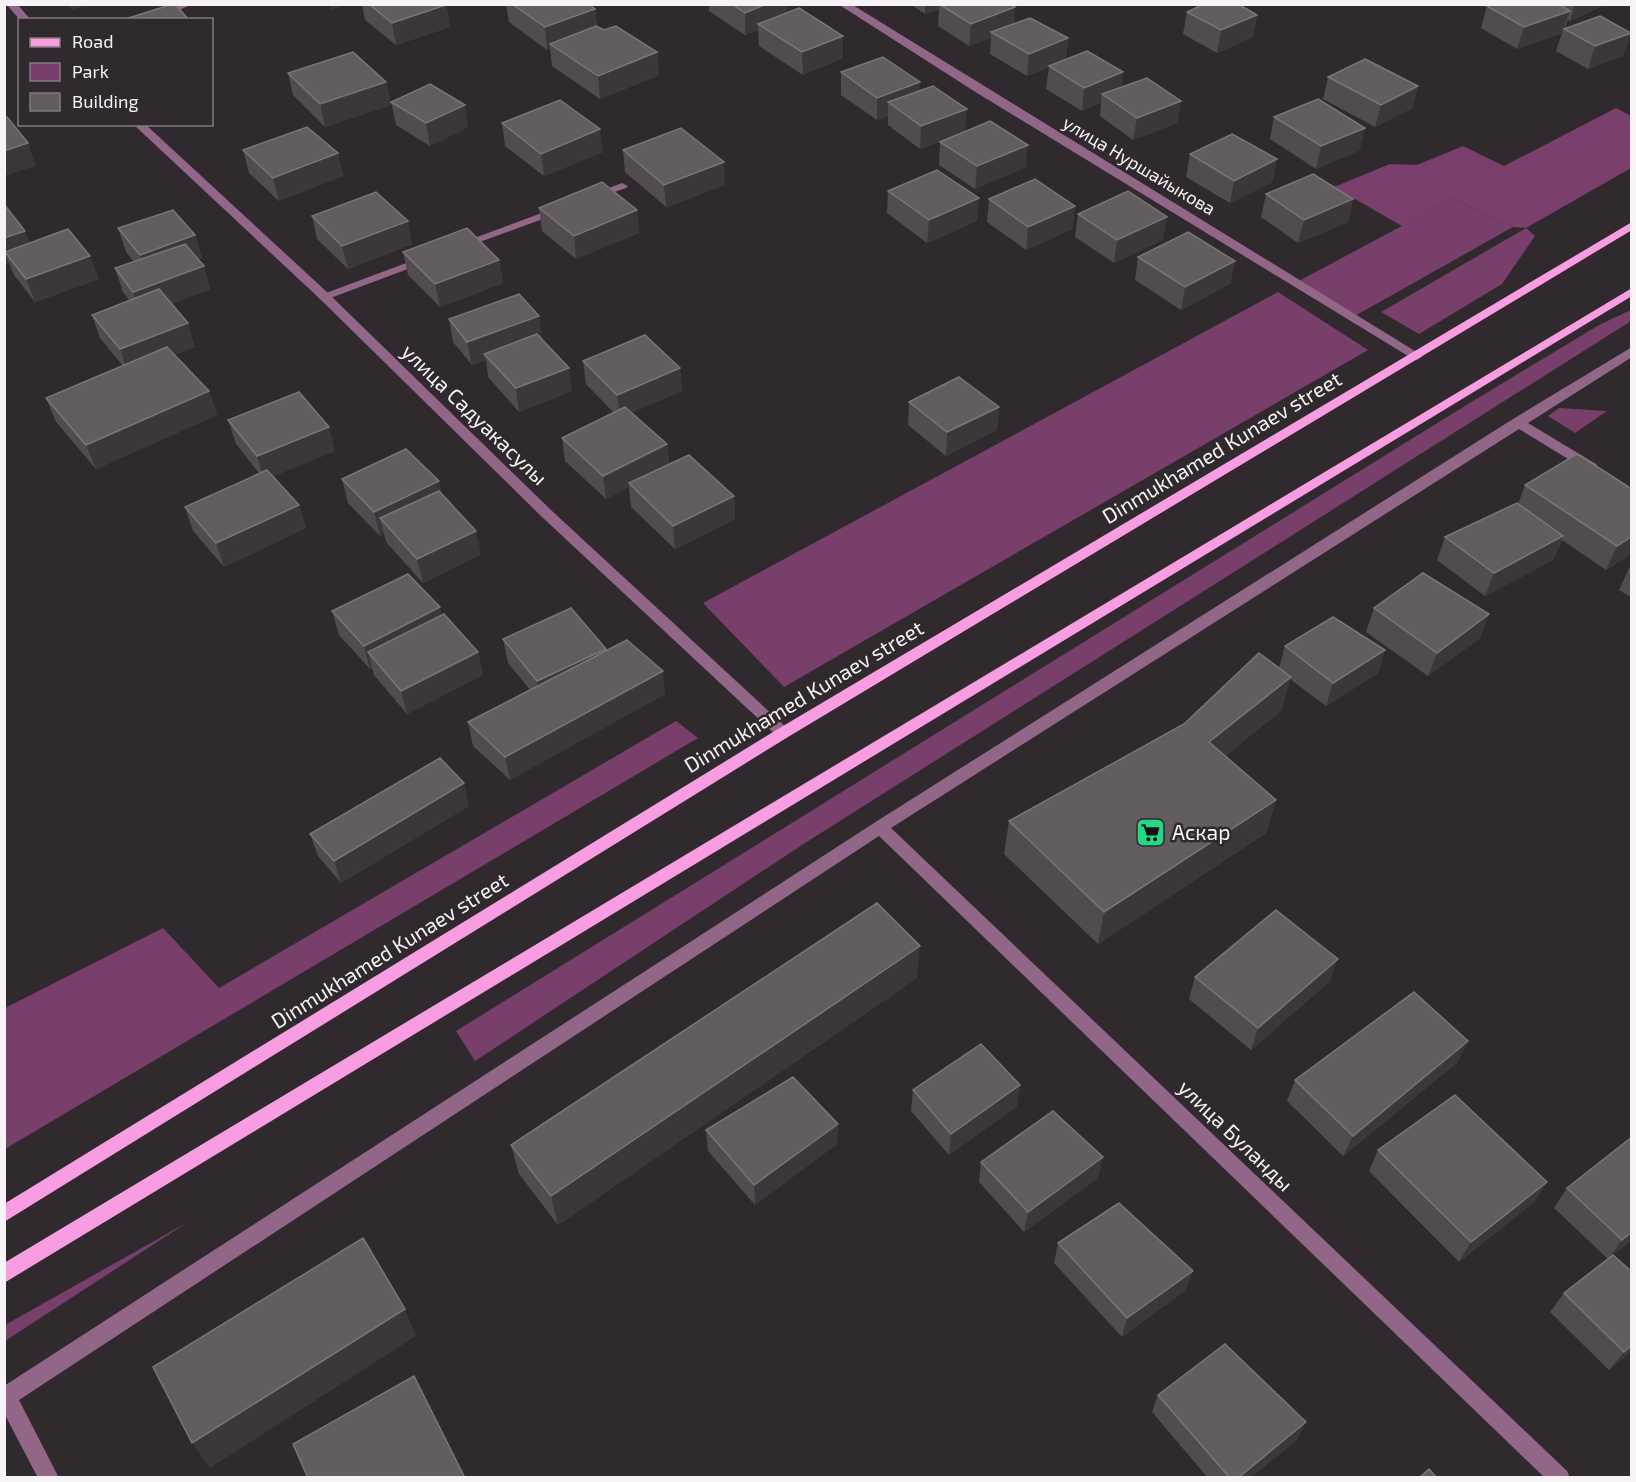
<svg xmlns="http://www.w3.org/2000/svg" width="1636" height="1482" viewBox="0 0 1636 1482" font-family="'Exo 2',sans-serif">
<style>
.green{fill:#773f6a}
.forest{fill:#7a3f6d}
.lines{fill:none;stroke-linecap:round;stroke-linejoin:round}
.lane{fill:#926686;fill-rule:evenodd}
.street{fill:#926686;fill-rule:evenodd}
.primary{fill:#f89de2;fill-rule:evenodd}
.wall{fill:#524b50}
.shaded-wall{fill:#3d363b}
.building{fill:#635d62;stroke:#7b7479;stroke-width:1.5}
.labels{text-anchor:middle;stroke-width:5;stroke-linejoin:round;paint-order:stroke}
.far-street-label{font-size:18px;fill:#f8f3f7;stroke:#302a2e}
.street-label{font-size:21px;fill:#f8f3f7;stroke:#302a2e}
.poi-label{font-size:21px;fill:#f8f3f7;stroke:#302a2e;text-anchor:start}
</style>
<rect width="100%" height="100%" fill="#302a2e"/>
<path class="green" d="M1454 198 1513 227 1353 317 1297 282Z
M1526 228 1535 236 1502 284 1419 334 1381 312Z
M1278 292 1368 350 784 687 703 603Z
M1631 310V321L802 845 475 1061 456 1031 1455 412 1599 325Z
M1559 408 1607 411 1575 433 1548 416Z
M676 721 698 738 5 1149V1008L163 928 219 988Z
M188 1222 5 1341V1325Z"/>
<path class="forest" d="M1616 108 1631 116V168L1526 228 1513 227 1454 198 1402 226 1334 187 1390 164 1417 165 1463 146 1504 166Z"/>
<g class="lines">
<path class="lane" d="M622 183 628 186 626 188 594 199 588 196Z
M558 207 562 208V212L463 248 459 249 453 246Z
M425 256 429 257V261L328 299 324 300 318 296Z"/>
<path class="street" d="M6 4H17L31 20H20Z
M178 4H193L156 20H141Z
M838 4H851L1423 356 1417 360 1413 359 977 93Z
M133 124H145L328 293 552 511 788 729 790 733 788 737H778L542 517 320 299Z
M1632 347V357L1528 423 1596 464 1598 467 1596 470H1586L1519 429 891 828 1567 1471 1570 1478H1545L879 836 19 1400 59 1478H38L4 1413V1386L874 823 1513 419Z"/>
<path class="primary" d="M1632 222V230L788 737 4 1222V1204L778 729Z
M1632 288V296L4 1283V1263Z"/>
</g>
<path class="wall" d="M362 4H446L450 27 396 45 365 20Z
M506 4H589L595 9 597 26 604 30 657 52 659 75 600 99 552 66 550 48 547 50 509 22Z
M709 4H787V12L843 58 803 75 759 46 758 30 745 35 709 11Z
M910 4H1011L1014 23 1068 38 1066 59 1123 72 1121 87 1181 101 1177 123 1133 140 1100 116 1101 102 1082 111 1046 89 1049 67 1027 76 990 54 991 38 969 46 938 26 939 9 925 14Z
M1492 4H1602V6L1570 21 1568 19 1565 29 1623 56 1588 69 1556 51 1562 33 1517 49 1481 28 1487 6Z
M1187 12 1257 15 1253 37 1217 53 1183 34Z
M841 72 919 91 965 131 1026 167 975 189 939 165 940 142 954 136 920 149 888 125V116L877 120 841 95Z
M288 73 386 82 391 105 325 127 293 95Z
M1328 77 1418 86 1412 108 1375 127 1323 99Z
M391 102 468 127 430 146 396 125Z
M1274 117 1360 150 1316 169 1270 139Z
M502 123 603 152 544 176 505 146Z
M243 150 338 153 343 176 279 201 249 173Z
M623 150 725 185 666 207 625 172Z
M1190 154 1277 159 1272 182 1230 203 1186 177Z
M888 191 977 221 927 243 887 213Z
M1266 194 1353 199 1348 222 1298 243 1261 217Z
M989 199 1075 206 1072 229 1026 250 987 222Z
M4 204 30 243 99 279 35 302 14 275 9 263 4 264Z
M539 208 639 233 576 259 542 231Z
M1078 214 1163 240 1114 263 1075 237Z
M312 216 412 244 348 269 317 239Z
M118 228 195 235 202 258 198 260 204 266 210 289 171 304 195 347 174 355 209 391 217 415 96 469 56 422 46 398 123 366 100 338 92 315 129 300 123 292 115 268 134 262 126 252Z
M403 252 499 260 503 283 440 307 408 275Z
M1138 257 1235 261 1230 284 1181 310 1135 280Z
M449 319 542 339 572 391 519 412 488 377 486 360 472 365 453 342Z
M583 361 680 368 682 391 631 413 667 444 669 464 734 496 735 519 675 549 631 507 629 487 606 499 565 461 562 438 614 413 586 384Z
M909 402 999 407 997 430 946 456 908 425Z
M228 420 335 451 273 476 299 505 306 528 224 567 193 531 185 507 259 473 236 444Z
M342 479 442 494 481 554 423 583 386 542 384 534 380 536 348 503Z
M1525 485 1632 553 1606 570 1562 540 1553 560 1485 596 1437 560 1445 537 1518 504Z
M1632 565V598L1619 590 1630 566Z
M1374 608 1489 614 1480 638 1428 676 1366 632Z
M332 611 441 616 478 652 483 675 407 714 374 675 372 668 370 669 339 635Z
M503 639 606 649V651L665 694 510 780 473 746 468 722 530 690 508 663Z
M1285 646 1385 650 1378 673 1326 706 1290 679 1281 711 1225 756 1276 800 1266 833 1098 944 1004 854 1009 821 1184 724 1279 668Z
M469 806 341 883 318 856 310 834Z
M1195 977 1330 981 1251 1050 1189 999Z
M917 978 558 1225 519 1174 511 1145Z
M1458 1062 1343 1156 1287 1101 1295 1080Z
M913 1090 1017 1106 949 1155 911 1111Z
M706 1130 837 1144 755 1205 708 1151Z
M1632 1137V1240L1613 1255 1632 1272V1351L1609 1370 1550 1312 1564 1293 1608 1259 1554 1208 1567 1188Z
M1378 1150 1547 1182 1534 1202 1459 1262 1369 1171Z
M981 1162 1098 1178 1024 1232 979 1182Z
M1058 1243 1186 1290 1122 1337 1054 1263Z
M1158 1395 1297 1440 1250 1478H1208L1152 1412Z"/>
<path class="shaded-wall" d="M70 4H89L71 10Z
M330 4H348L331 10Z
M766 4H787V19L758 24V30L745 35V13Z
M925 4H939V9L925 14Z
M1575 4H1602V6L1570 21Z
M446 5 450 27 396 45 392 23Z
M1015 7 1014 29 991 32V38L969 46 971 24Z
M595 9 597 31 550 44V48L547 50 545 27Z
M1570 11 1562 33 1517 49 1524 27Z
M1257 15 1253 37 1217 53 1221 30Z
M1631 33 1623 56 1588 69 1595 46Z
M843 36V58L803 75 802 52Z
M1068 38 1066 60 1027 76 1029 54Z
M657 52 659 75 600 99 598 76Z
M1123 72 1120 94H1102L1101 102 1082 111 1084 88Z
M386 82 391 105 325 127 320 104Z
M920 82 919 104 888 102V116L877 120V98Z
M1418 86 1412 108 1375 127 1381 105Z
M1181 101 1177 123 1133 140 1137 118Z
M465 105 468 127 430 146 426 123Z
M967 109 965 132 920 149 921 126Z
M1365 128 1360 150 1316 169 1321 146Z
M600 129 603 152 544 176 541 154Z
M28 143 36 166 4 176V151Z
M1028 145 1026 167 975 189 977 166Z
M338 153 343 176 279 201 273 178Z
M1277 159 1272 182 1230 203 1234 181Z
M724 162 725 185 666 207 664 185Z
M979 198 977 221 927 243 929 220Z
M1353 199 1348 222 1298 243 1304 220Z
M1075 206 1072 229 1026 250 1028 227Z
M637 210 639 233 576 259 574 236Z
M1167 217 1163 240 1114 263 1117 240Z
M408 221 412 244 348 269 342 246Z
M25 231 34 254 5 252 9 263 4 264V238Z
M195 235 202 258 148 278 140 255Z
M90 256 99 279 35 302 26 279Z
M499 260 503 283 440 307 435 284Z
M1235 261 1230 284 1181 310 1185 287Z
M204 266 210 289 141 315 133 292Z
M539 316 542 340 484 354 486 360 472 365 467 342Z
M188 323 195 347 128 373 120 349Z
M569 368 572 391 519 412 516 388Z
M680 368 682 391 620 418 617 395Z
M209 391 217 415 96 469 86 445Z
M999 407 997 430 946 456 947 432Z
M329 427 335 451 264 480 257 456Z
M667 444 669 467 629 483V487L606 499 603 476Z
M439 481 444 505 380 518 384 534 380 536 374 512Z
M734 496 735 519 675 549 673 526Z
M299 505 306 528 224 567 216 543Z
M476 531 481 554 423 583 417 559Z
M1563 536 1553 560 1485 596 1494 573Z
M1632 536V553L1606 570 1617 546Z
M440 607 445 631 368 652 372 668 370 669 364 646Z
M1489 614 1480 638 1428 676 1437 653Z
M606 649 609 672 541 705 537 681Z
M1385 650 1378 673 1326 706 1333 683Z
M478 652 483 675 407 714 401 691Z
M663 671 665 694 510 780 505 757Z
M1291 677 1281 711 1201 775 1209 742Z
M464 783 469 806 341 883 334 861Z
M1276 800 1266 833 1098 944 1104 912Z
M920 946 917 978 558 1225 551 1196Z
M1338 959 1330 981 1251 1050 1258 1028Z
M1468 1041 1458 1062 1343 1156 1353 1136Z
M1020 1085 1017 1106 949 1155 951 1134Z
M838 1124 837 1144 755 1205 754 1185Z
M1103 1157 1098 1178 1024 1232 1028 1212Z
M1547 1182 1534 1202 1459 1262 1471 1242Z
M1632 1232V1240L1608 1259 1622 1240Z
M1193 1271 1186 1290 1122 1337 1127 1318Z
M405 1309 416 1336 210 1468 192 1443Z
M1632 1345V1351L1609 1370 1624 1352Z
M1306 1422 1297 1440 1250 1478H1238Z"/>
<path class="building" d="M173 4H175L189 20H122Z
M369 4H446V5L392 23Z
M512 4H589L595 9 545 27Z
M732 4H766L745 13Z
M939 4H1011L1015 7 971 24Z
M1204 4H1238L1257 15 1221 30 1187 12Z
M1492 4H1559L1570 11 1524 27 1487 6Z
M799 8 843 36 802 52 758 24Z
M1600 16 1631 33 1595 46 1564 29Z
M1030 18 1068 38 1029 54 991 32Z
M596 26 604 30 616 26 657 52 598 76 550 44Z
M1087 51 1123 72 1084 88 1049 66Z
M353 52 386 82 320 104 288 73Z
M883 57 920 82 877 98 841 72Z
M1365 59 1418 86 1381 105 1328 77Z
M1147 78 1181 101 1137 118 1102 94Z
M430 84 465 105 426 123 391 102Z
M933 86 967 109 921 126 888 102Z
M1318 99 1365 128 1321 146 1274 117Z
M560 100 600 129 541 154 502 123Z
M7 117 28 143 4 151V118Z
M990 121 1028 145 977 166 940 142Z
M307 127 338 153 273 178 243 150Z
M681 128 724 162 664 185 623 150Z
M1232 134 1277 159 1234 181 1190 154Z
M937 170 979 198 929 220 888 191Z
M1313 174 1353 199 1304 220 1266 194Z
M1035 179 1075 206 1028 227 989 199Z
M602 182 637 210 574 236 539 208Z
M1128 191 1167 217 1117 240 1078 214Z
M376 192 408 221 342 246 312 216Z
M4 204 25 231 4 238Z
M173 210 195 235 140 255 118 228Z
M467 228 499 260 435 284 403 252Z
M68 229 90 256 26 279 5 252Z
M1188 232 1235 261 1185 287 1138 257Z
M185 244 204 266 133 292 115 268Z
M159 289 188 323 120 349 92 315Z
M519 294 539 316 467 342 449 319Z
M537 334 569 368 516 388 484 354Z
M645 335 680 368 617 395 583 361Z
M167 347 209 391 86 445 46 398Z
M959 377 999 407 947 432 909 402Z
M299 392 329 427 257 456 228 420Z
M625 407 667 444 603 476 562 438Z
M406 449 439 481 374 512 342 479Z
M1577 454 1632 489V536L1617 546 1525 485Z
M689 455 734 496 673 526 629 483Z
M267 470 299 505 216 543 185 507Z
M439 491 476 531 417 559 380 518Z
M1517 503 1563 536 1494 573 1445 537Z
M1423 573 1489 614 1437 653 1374 608Z
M408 574 440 607 364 646 332 611Z
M571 608 606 649 537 681 503 639Z
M444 614 478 652 401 691 368 652Z
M1333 617 1385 650 1333 683 1285 646Z
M627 640 663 671 505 757 468 722Z
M1259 653 1291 677 1209 742 1276 800 1104 912 1009 821 1184 724Z
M440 758 464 783 334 861 310 834Z
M877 903 920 946 551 1196 511 1145Z
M1276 910 1338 959 1258 1028 1195 977Z
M1414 992 1468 1041 1353 1136 1295 1080Z
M981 1044 1020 1085 951 1134 913 1090Z
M793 1077 838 1124 754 1185 706 1130Z
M1455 1095 1547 1182 1471 1242 1378 1150Z
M1053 1111 1103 1157 1028 1212 981 1162Z
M1632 1137V1232L1622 1240 1567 1188Z
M1119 1203 1193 1271 1127 1318 1058 1243Z
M363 1238 405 1309 192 1443 153 1367Z
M1613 1255 1632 1272V1345L1624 1352 1564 1293Z
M1225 1344 1306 1422 1238 1478H1230L1158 1395Z
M414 1376 465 1478H308L293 1444Z
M1429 1469 1437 1478H1419Z"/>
<defs>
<symbol id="supermarket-square" viewBox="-11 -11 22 22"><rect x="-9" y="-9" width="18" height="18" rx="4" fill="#25d886" stroke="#302a2e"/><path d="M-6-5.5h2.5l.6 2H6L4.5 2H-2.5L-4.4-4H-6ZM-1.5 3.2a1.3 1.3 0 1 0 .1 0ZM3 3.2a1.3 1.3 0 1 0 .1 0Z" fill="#111"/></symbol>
</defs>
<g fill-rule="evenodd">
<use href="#supermarket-square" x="1134" y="816" width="33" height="33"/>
</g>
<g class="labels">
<g class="far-street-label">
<text transform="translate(1139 166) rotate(31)" y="6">улица Нуршайыкова</text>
</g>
<g class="street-label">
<text transform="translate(474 415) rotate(44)" y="7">улица Садуакасулы</text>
<text transform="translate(1222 448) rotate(-31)" y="7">Dinmukhamed Kunaev street</text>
<text transform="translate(804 697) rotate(-31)" y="7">Dinmukhamed Kunaev street</text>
<text transform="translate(390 951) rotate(-32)" y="7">Dinmukhamed Kunaev street</text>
<text transform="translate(1235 1136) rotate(44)" y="7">улица Буланды</text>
</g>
<g class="poi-label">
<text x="1172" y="840">Аскар</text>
</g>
</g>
<rect width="1636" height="1482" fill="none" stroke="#f8f3f7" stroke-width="12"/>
<rect x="18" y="18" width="195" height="108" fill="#302a2e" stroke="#807a7e" stroke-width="1.5"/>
<rect x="30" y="38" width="30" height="9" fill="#f89de2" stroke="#807a7e" stroke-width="1.5"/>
<text x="72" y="48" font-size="18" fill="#f8f3f7">Road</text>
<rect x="30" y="63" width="30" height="18" fill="#773f6a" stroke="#807a7e" stroke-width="1.5"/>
<text x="72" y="78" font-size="18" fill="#f8f3f7">Park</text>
<rect x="30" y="93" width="30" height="18" fill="#635d62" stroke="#807a7e" stroke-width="1.5"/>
<text x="72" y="108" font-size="18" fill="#f8f3f7">Building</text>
</svg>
